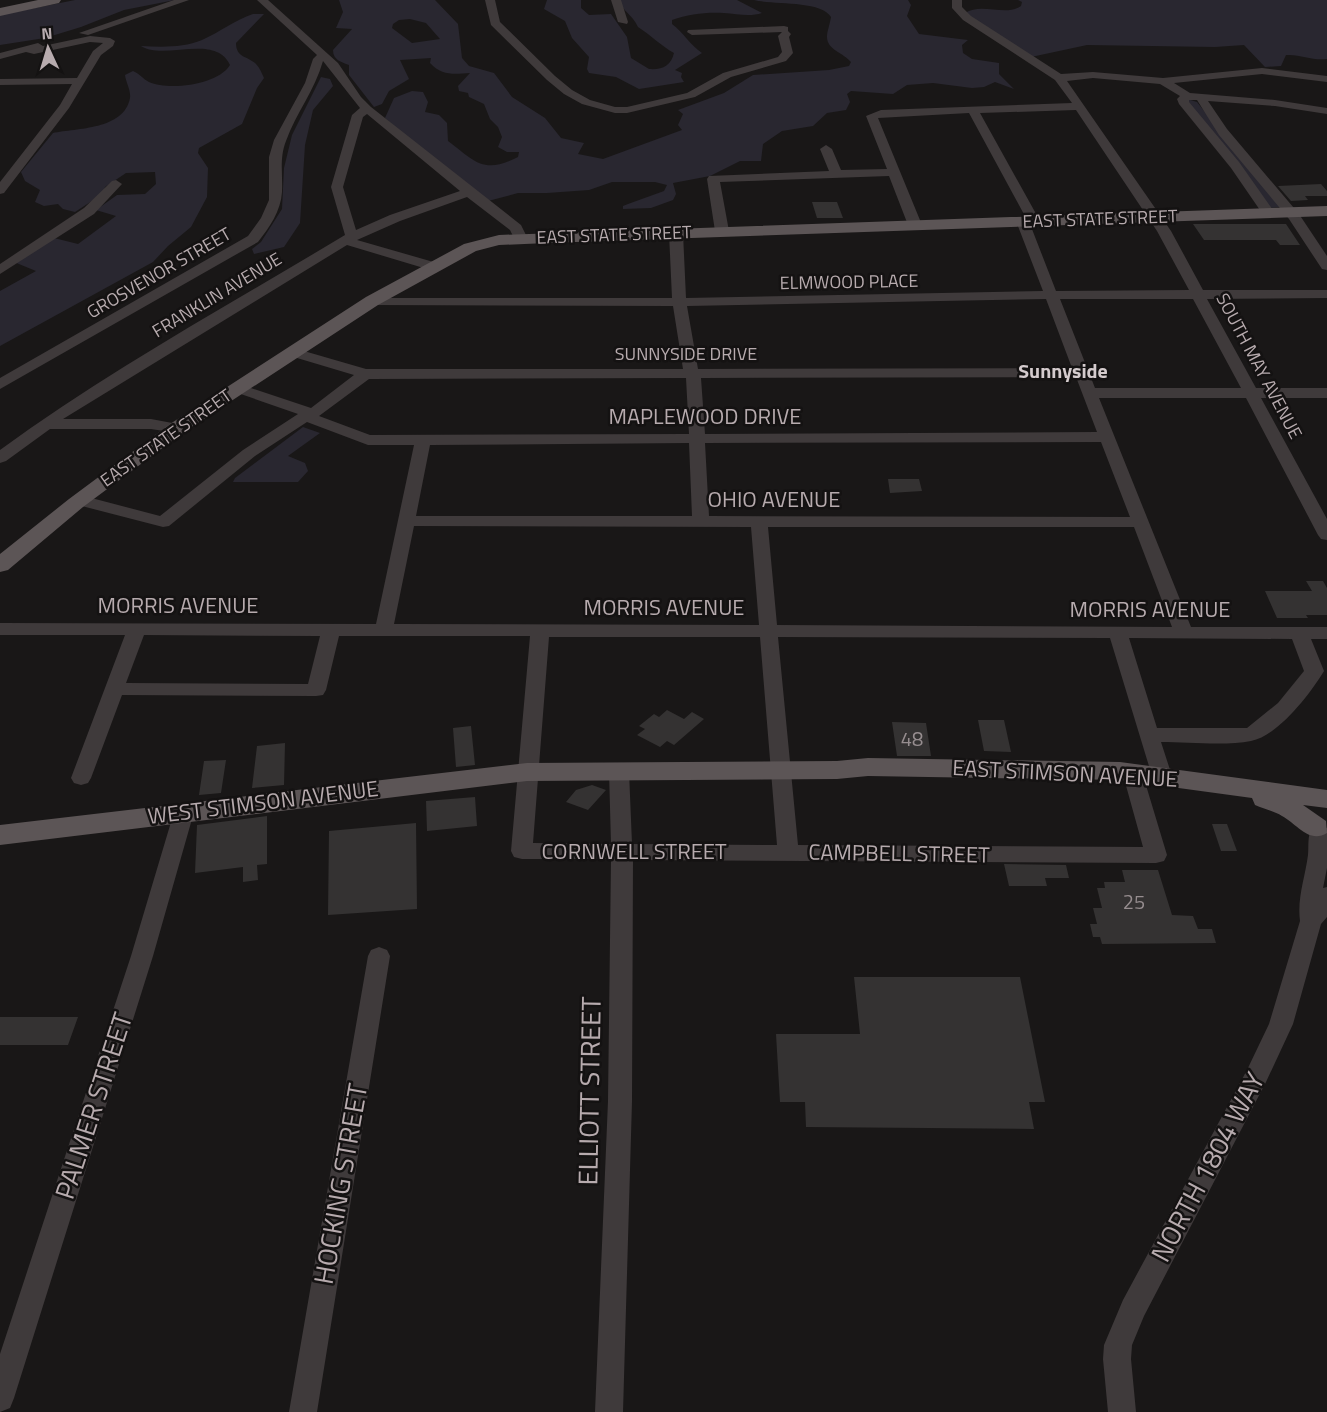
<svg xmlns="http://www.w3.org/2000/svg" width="1327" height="1412" viewBox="0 0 1327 1412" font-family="'Titillium Web',sans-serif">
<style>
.green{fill:#292730;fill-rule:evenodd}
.building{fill:#343232}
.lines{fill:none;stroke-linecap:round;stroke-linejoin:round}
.minor{fill:#3f3a3b;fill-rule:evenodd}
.major{fill:#5c5556;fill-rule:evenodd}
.labels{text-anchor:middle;stroke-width:5;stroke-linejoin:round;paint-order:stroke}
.far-street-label{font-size:18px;fill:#b7abae;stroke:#141212}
.far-neighbourhood-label{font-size:20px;font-weight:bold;fill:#d4cbcd;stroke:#141212}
.number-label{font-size:20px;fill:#968d8f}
.street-label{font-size:22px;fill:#b7abae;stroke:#141212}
.near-street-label{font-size:27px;fill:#b7abae;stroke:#141212}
</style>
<rect width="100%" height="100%" fill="#191717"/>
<path class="green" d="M75 0H175L124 10 81 27 45 38 0 45V15Z
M339 0H435L458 24 462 58 469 66 494 73 512 97 545 118 561 138 584 143 578 154 603 159 682 130 678 125 683 114 678 110 724 93 753 75 829 70 849 66 851 62C844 53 827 50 827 37 827 31 830 24 831 17 821 0 772 5 754 0H908L911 5 907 16 919 34 968 40 962 45 963 53 972 59 999 63V74L1014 89 995 82 984 87 972 88 933 83 907 85 893 94 851 91 847 94 850 102 846 110 827 113 813 126 782 131 763 144 761 161H740L710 176 673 183 676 194 673 200 651 208 623 209V206L628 204 664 191 667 185 655 182H612L589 190 547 193H518L488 201 413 143 385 118 394 98 412 91 423 92 428 102 425 112 439 115 447 123 448 141C475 161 483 175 518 157L519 152H507L498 147 502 137 498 127 490 119 484 104 469 97 468 93 459 91 458 86 470 73C454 74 442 76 430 63L431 58 400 60 409 79 389 91 382 104 374 107 349 75V65C341 62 333 60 333 50L352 29 336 28 343 12ZM410 19 426 23 440 39 412 43 392 28 393 24 399 20Z
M547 0H581V8L589 15 611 14 627 37 631 58 649 69C662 70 671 66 674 53 661 46 651 35 638 27 632 14 622 11 619 0H737L762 13C750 17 737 14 724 13 706 12 689 14 672 20V24C684 33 690 45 702 53L675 70 682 73 681 77 684 82 639 89 616 77 589 73 587 69 589 57 572 38 565 21 544 9Z
M1018 0H1327V59C1312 61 1301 54 1286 55L1281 66 1265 67 1244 45 1215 47 1087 45 1031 57 965 13C982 2 1005 17 1021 6L1022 2Z
M253 14H264L236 43C236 58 248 56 256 64 260 68 262 74 264 78L257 88 242 124 199 148 198 153 208 168 207 197 191 227 168 246 153 262 0 346V291L36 271 14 262 50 237 78 244 116 216 96 210 117 195 145 194 156 184 155 172 126 173 105 187 104 193 75 212 63 209 58 204 44 206 35 202 40 190 25 181 21 172 53 133C77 128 124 130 130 98 131 90 126 83 125 75L133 71C140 74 143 79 149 82 169 91 218 85 230 65 215 33 164 61 141 46 161 47 183 48 202 40 220 32 235 20 253 14Z
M321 77 330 79 333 86 313 110 305 145 300 223 284 247 254 254 252 249 261 242 282 209 284 168 292 135Z
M1187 99 1197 102 1280 207 1269 208 1192 112Z
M303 427 320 433 288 456 305 463 308 471 298 482H233L235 478Z"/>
<path class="building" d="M1321 184 1327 191V196H1305L1308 200 1291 201 1278 186Z
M812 202H837L843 218H817Z
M1193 224H1286L1300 245H1280L1276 240H1204Z
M888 479H919L922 491 890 493Z
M1306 581H1323L1327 588V615H1306L1308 618H1277L1265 591H1312Z
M667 710 684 719 692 712 704 719 674 745 667 741 660 747 637 735 645 729 639 726 654 714 659 717Z
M978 720H1004L1011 752 984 751Z
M892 722 926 723 931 756H897Z
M471 726 475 765 456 767 453 728Z
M285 743 284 785 252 788 257 746Z
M226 760 221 793 199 795 204 761Z
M592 785 606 790 588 810 566 802 576 790Z
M475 797 477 826 427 831 426 801Z
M267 816V864L257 865 258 880 243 882V867L195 873 197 825Z
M416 823 417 909 328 915 329 831Z
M1212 824H1227L1237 851H1221Z
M1004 864 1066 865 1069 878H1045L1047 886H1009Z
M1122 870H1158L1172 915 1193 916 1198 929H1212L1216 943 1102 944 1100 937H1093L1090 924H1097L1093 908H1102L1097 888H1105L1104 882H1125Z
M854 977H1020L1045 1102H1029L1034 1129 806 1127 805 1102H780L776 1034H860Z
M0 1017H78L68 1045H0Z"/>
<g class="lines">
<path class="minor" d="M174 0H189L88 35 79 33Z
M257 0H268L338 63 361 97 371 107 521 225 528 239 521 243 516 242 510 230 467 197 400 221 357 240 437 263 439 266 437 269H427L347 245 63 419H151L183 425 185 428 183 431 177 433 151 429H50L6 461 0 463V450C109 370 229 305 345 235L331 187 352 115 360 108 323 61C315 90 296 113 286 141 279 159 283 174 282 192 281 211 269 228 258 242L0 389V378L248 236 261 218 269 200V157L274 140 305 83 313 59 317 55ZM367 114 460 191 390 215 356 230 343 187 363 117Z
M485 0H495L500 22 555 76 572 90 590 100 615 107H627L687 93 723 73 778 57 782 52 778 36 782 32 692 35 687 32 688 30 784 26 788 27V31L791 34 789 37 793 53 786 61 731 77 695 97 627 113H615L582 104 564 94 547 80 491 25Z
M611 0H621L628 22 627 24 618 22Z
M952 0H962V7L971 16 1061 74 1093 72 1163 78 1262 68 1327 76V82L1262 74 1174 83 1190 93 1275 100 1327 108V114L1275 106 1208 101 1227 129 1299 214 1327 256V270L1322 269 1289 219 1219 135 1197 100H1189V102L1239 162 1275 213 1274 216H1264L1231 168 1179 104 1177 99 1180 96 1160 84 1093 78 1067 81 1171 231 1203 290H1327V298L1207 299 1256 388H1327V398H1261L1327 519V540L1321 539 1318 535 1246 398H1099L1191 627H1327V639H1311L1324 671C1310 694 1278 736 1251 741 1226 746 1188 742 1161 742L1172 776 1169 781 1162 783 1155 781 1152 776 1110 638 778 637 798 845 1143 847 1125 782 1128 777 1135 775 1142 777 1145 782 1167 855 1164 861 1156 863 633 860 632 1101 623 1412H595L608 1101 611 859H522L514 857 511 851 530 636H339L326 690 323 695 316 696 122 695 91 778 88 783 81 785 74 783 71 778 125 635H0V623L376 624 414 445H368L307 422 255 456 169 526 163 527 74 504 72 500 80 495 160 516 243 450 298 414 232 391 229 388 232 385H242L311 408 354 375 287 355 285 352 287 349H297L366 369H683L673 306 372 305 367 304 365 301 367 298H672L669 233 676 229 683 233 686 298 1043 291 1016 221 1017 218H1026L969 113 878 118 922 225 920 228H910L908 225 889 176 720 182 729 231 722 235 715 231 707 179 709 176 829 171 820 149 826 145 832 149 841 170 887 169 866 116 881 110 1072 103 1055 80 963 20 952 8ZM1076 110 1157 231 1189 290 1056 291 1030 224H1039L1040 221 980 113ZM1046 299 1072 368 698 369 687 306ZM1060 299H1193L1241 388H1095ZM1076 377 1097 432 705 434 701 378ZM686 378 689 434 370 435 319 416 369 379ZM1101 442 1130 517 709 516 705 443ZM689 443 692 516H416L430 445ZM414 526 751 527 759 625 394 624ZM768 527H1134L1172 627 777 625ZM144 635 320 636 308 684 126 683ZM549 637H760L777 845 632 844 629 771 626 766 619 764 612 766 609 771 611 844 533 843ZM1129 638 1292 639 1304 671 1278 703 1247 728H1157Z
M90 36 110 38 115 41 113 46 101 55 69 108 4 193 0 194V182L60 105 72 84 0 85V79L77 78 93 51 103 43 90 42 34 54 26 52 0 59V53L38 43 43 46Z
M116 180 122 184 94 214 0 274V264L84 208 112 181Z
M184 804 191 807 194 812 153 956 14 1398 10 1408 0 1412V1354L131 956 174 812 177 807Z
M1319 825 1327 828V868L1323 888 1327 887V917L1321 924 1293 1024 1266 1082 1144 1316 1132 1345 1131 1359 1136 1412H1108L1103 1359 1104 1345 1123 1300 1247 1070 1269 1024 1300 921C1297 898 1305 878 1308 855 1309 846 1307 836 1312 828Z
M379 947 387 950 390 956 317 1412H289L368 956 371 950Z"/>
<path class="major" d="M38 0H61L59 3 0 16V8Z
M1327 206V216L547 243 499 245 476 251 378 305 184 432 83 507 8 570 0 572V554L69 499 170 424 366 297 464 244 499 235Z
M868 758 1120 762 1327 790V808L1303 805 1326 821 1327 833C1309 844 1297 824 1282 816 1274 811 1264 809 1255 805L1252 798 1120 780 868 776 837 779 527 781 0 845V825L527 763 837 761Z"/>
</g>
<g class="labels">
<g class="far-street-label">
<text transform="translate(1100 219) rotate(-2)" y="6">EAST STATE STREET</text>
<text transform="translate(614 235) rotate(-2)" y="6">EAST STATE STREET</text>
<text transform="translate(159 273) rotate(-30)" y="6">GROSVENOR STREET</text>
<text transform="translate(849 282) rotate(-1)" y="6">ELMWOOD PLACE</text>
<text transform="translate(217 295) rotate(-31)" y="6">FRANKLIN AVENUE</text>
<text x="686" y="360">SUNNYSIDE DRIVE</text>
<text transform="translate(1259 366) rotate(62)" y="6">SOUTH MAY AVENUE</text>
<text transform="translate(166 438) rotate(-35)" y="6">EAST STATE STREET</text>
</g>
<g class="far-neighbourhood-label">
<text x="1063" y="378">Sunnyside</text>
</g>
<g class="number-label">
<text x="912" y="746">48</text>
<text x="1134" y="909">25</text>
</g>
<g class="street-label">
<text x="705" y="424">MAPLEWOOD DRIVE</text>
<text x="774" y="507">OHIO AVENUE</text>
<text x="178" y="613">MORRIS AVENUE</text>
<text x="664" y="615">MORRIS AVENUE</text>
<text x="1150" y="617">MORRIS AVENUE</text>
<text transform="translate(1065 773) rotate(3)" y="8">EAST STIMSON AVENUE</text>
<text transform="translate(263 802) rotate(-7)" y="8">WEST STIMSON AVENUE</text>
<text x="634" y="859">CORNWELL STREET</text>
<text transform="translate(899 853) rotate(1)" y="8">CAMPBELL STREET</text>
</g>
<g class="near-street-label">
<text transform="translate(590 1091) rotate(-89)" y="9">ELLIOTT STREET</text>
<text transform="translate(94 1106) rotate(-72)" y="9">PALMER STREET</text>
<text transform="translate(1208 1167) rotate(-62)" y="9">NORTH 1804 WAY</text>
<text transform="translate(341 1184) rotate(-80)" y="9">HOCKING STREET</text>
</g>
</g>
<g transform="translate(48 48) rotate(356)" stroke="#141212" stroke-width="4.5" paint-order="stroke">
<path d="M0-4.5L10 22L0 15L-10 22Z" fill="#b7abae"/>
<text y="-9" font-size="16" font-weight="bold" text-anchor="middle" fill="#b7abae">N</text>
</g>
</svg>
